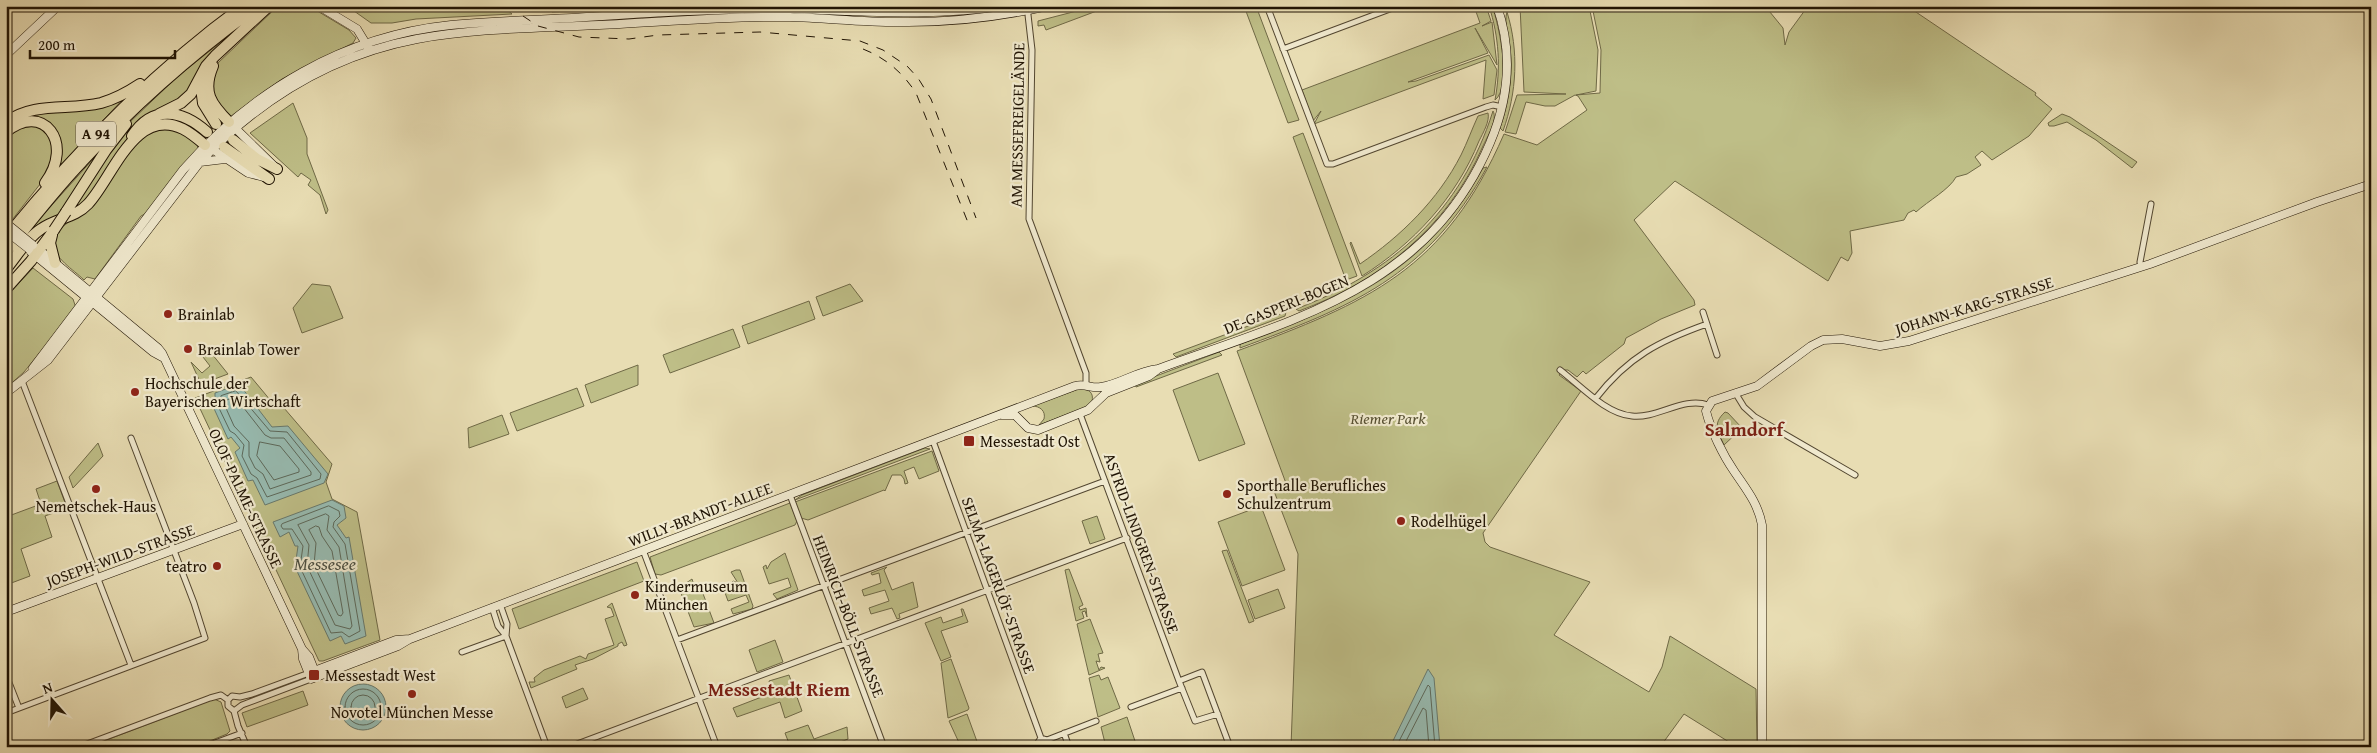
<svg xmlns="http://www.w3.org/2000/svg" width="2377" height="753" viewBox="0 0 2377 753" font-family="'Gentium Book Plus',serif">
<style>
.green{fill:#bebe87;stroke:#6f6946}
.water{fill:#97bbb1;stroke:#67786c}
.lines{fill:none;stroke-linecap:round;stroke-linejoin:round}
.shore{stroke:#5c685a;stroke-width:1}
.street-casing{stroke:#524630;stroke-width:7}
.secondary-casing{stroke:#201404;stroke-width:9}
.highway-casing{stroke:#201404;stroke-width:12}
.street{stroke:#f0e9ce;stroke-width:5}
.secondary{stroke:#f0e9ce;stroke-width:8}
.highway{stroke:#e8ddb3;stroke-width:10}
.rail{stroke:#201404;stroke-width:1;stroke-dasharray:9 9;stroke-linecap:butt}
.secondary-bridge-casing{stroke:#201404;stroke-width:9;stroke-linecap:butt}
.highway-bridge-casing{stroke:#201404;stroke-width:12;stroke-linecap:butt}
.secondary-bridge{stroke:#f0e9ce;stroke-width:8}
.highway-bridge{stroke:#e8ddb3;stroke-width:10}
.poi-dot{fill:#8f2418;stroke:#f0e9ce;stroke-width:2}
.labels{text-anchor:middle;stroke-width:4.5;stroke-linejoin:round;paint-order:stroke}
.shield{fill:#f0e9ce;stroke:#5e5441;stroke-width:1}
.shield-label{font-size:15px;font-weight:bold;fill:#201404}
.street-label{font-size:16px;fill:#201404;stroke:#f0e9ce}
.poi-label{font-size:16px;fill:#201404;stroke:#f0e9ce;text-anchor:start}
.park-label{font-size:16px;font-style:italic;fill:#575032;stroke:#f0e9ce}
.water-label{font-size:18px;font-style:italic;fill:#4a4e41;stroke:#f0e9ce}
.quarter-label{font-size:19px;font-weight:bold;fill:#7a1f14;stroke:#f0e9ce}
</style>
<rect width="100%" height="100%" fill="#e8ddb3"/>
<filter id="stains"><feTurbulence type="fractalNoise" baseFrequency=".004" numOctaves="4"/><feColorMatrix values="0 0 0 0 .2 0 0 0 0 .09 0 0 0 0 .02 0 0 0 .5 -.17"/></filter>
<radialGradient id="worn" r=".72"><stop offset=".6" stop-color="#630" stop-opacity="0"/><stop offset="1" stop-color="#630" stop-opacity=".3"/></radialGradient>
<path class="green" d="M278 6H309L349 30 356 38 353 43 282 79 231 116 226 115 211 91 214 68 219 62Z
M347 6H503L512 14 416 19 392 23H371Z
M551 6H617L618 8 552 12Z
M1096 6H1100L1102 9 1046 30 1044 25 1038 26V21Z
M1244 6H1256L1299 120 1288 123Z
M1474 6H1486L1491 21 1482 26 1492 22 1497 65 1475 28 1488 53 1408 82 1416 81 1489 55 1497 70 1494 95 1483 99 1486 60 1314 124 1321 111 1313 121 1302 90 1480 23Z
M1489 6H1492C1499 24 1512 87 1495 100 1501 68 1499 37 1489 6Z
M1520 6H1589L1598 50 1596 91 1576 95 1600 93 1601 50 1592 6H1765L1783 28 1785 45 1789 32 1808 6H1907L2036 93 2035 95 2052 109 2029 136 1992 160 1982 151 1975 157 1981 165 1967 174 1956 177C1950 189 1928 201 1916 212L1914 210 1908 213 1904 220 1850 231 1852 253 1848 261 1841 257 1828 281 1675 181 1634 220 1694 300 1695 305 1661 319 1626 338 1624 344 1586 374 1583 371 1577 377 1568 370H1563L1559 375 1581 391 1483 533 1485 542 1490 547 1590 582 1554 635 1649 692 1662 667 1670 636 1756 689 1757 747H1737L1684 714 1660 747H1291L1298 554 1274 491 1287 486 1237 351C1369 302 1445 270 1504 134L1537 145 1587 110 1578 96 1575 95 1555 106H1545L1526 102 1516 134 1505 132 1517 95 1566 94 1524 92Z
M1507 12C1519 51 1517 92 1503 131L1500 128C1508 106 1512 82 1511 58 1511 47 1503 21 1507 12Z
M250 19 187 94 132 131 88 200 70 213 129 123 178 76Z
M126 96 58 168C63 152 63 130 45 122 38 119 25 120 18 119Z
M293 103 307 138V154L328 210 326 214 320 195 308 185 311 180 301 173 298 177 250 133Z
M1493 111C1498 120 1487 137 1483 146 1448 227 1380 281 1299 311L1296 309C1393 272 1461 212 1493 111Z
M1488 113C1490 121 1483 133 1479 141 1456 198 1413 244 1362 276L1350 243 1351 242 1360 264C1401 236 1438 200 1461 155 1467 143 1472 129 1478 116Z
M2062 114 2070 117 2137 162 2132 168 2096 140 2067 122 2054 126H2049L2048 123Z
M37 125 51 136 55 156 44 179 12 220 6 216V136L14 130Z
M156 129H174L197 142 198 149 147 213 141 216 95 279 87 277 84 280C73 269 54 259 53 242 52 229 87 211 96 201 113 182 122 151 143 135 146 133 152 131 156 129Z
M1303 133 1357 276 1346 280 1293 137Z
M110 140 56 219 30 235 27 233Z
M1487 167C1427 277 1351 307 1240 348V344C1347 304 1425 273 1483 168Z
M33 268 73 299 76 308 24 372 6 388V297Z
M312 284 330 286 343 318 302 333 293 308Z
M850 284 863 301 823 316 816 297Z
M809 301 815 319 748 344 742 326Z
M1286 312 1285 316 1176 357 1173 354Z
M733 329 740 347 670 373 663 355Z
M1219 352 1222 355 1136 387 1135 384Z
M212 354 228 374 201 384 191 362 202 373 210 366 203 357Z
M638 365V385L591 403 585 385Z
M1218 373 1245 444 1199 461 1173 390Z
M251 377 276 407 284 408 332 464 326 482 332 499 357 512 380 640 323 661H319L195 398Z
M577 388 584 406 517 431 510 413Z
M1081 388C1089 390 1094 392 1092 402L1089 406 1039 425 1044 419C1046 411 1040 406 1032 406Z
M1725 412 1728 413 1742 428 1724 445C1718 431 1712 424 1725 412Z
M502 415 509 434 469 448 468 428Z
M98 443 103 456 73 488 69 477Z
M925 448 930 449 795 500 802 495Z
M932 451 939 471 919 479 914 467 904 471 908 483 905 484 904 479 901 475H892L885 491 884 490 808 520 801 518 795 502Z
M57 481 67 508 45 516 52 537 21 549 30 576 6 585V551L10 550 6 539V517L41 504 36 489Z
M790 503 797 521 795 525 661 575 655 574 650 557Z
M1261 506 1285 570 1242 586 1218 522Z
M1097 516 1105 539 1090 544 1082 521Z
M1227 550 1254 621 1249 623 1222 551Z
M785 553 798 590 777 599 773 594 791 587 788 578 769 584 763 567 766 565 767 569 771 562Z
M637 562 644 581 519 629 512 609Z
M887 567 884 570 892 590 913 582 918 607 899 614 900 618 897 619 892 608 871 614 869 608 889 601 885 590 864 596 862 590 881 583 879 573 872 575 871 573Z
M1069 569 1083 605 1079 607 1080 610 1086 608 1087 617 1085 611 1082 612 1084 618 1076 621 1065 570Z
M736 570H740L753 606 752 609 733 614 731 609 749 602 746 595 728 601 724 590 733 581 738 583 731 572Z
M692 579 694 585 699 583 714 623 694 627 679 588Z
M1278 589 1285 608 1255 619 1248 600Z
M612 603 627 645 624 646 622 642 618 644V646L593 659 575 665 577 669 531 688 529 682H535L534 678 544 670 580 656 586 659 588 654 614 645 605 619 614 616 611 608 607 607Z
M961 609H963L968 622 941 631 951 657 941 661 925 623 941 617 943 623 963 616Z
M1090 619 1103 653 1098 654 1100 662 1096 661 1099 670 1101 667 1105 668 1089 675 1077 624Z
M775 640 783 662 757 672 749 650Z
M951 659 969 708 968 710 948 718 941 663Z
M789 675 802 711 785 718 780 702 737 717 733 708 772 693 769 681Z
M1099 675 1101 680 1108 677 1120 708 1098 717 1089 678Z
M583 688 588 699 566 708 562 697Z
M303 691 308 705 247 727 242 713Z
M214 699 221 702 230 731 227 734 195 747H88Z
M967 714 979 747H961L949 721Z
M1127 717 1137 747H1106L1101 727Z
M808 725 814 739 847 727 848 739 828 747H788L790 746 785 733Z"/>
<path class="water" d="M239 384 272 427 288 426 328 474 324 483 265 505 253 480 248 481 235 452 240 448 231 437 228 439 211 402 215 400V393Z
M332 500 344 506 346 518 337 525 346 538 349 537 366 636 345 644 341 636 330 641 295 567 298 546H295L289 532 280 537 273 522Z
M1428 669 1434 678 1440 747H1390Z
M340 707a23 23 0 1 1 46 0a23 23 0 1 1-46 0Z"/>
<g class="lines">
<path class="shore" d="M236 391 270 431 287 432 321 474 320 479 267 497 257 478 251 474 242 456 244 445 235 434 230 431 218 406 221 396Z
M236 398 265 435 271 438H284L311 472V475L270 489 263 474 255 468 249 456V442L234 426 225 406 227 400Z
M260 442 280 446 299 469V472L274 480 257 456Z
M329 506 339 511 340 516 334 522 333 527 345 544 360 631 349 637 342 632 331 633 300 567 303 546 292 529H283L281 526 282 524Z
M326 514 329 516 327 530 339 547 352 626 350 629 335 625 307 566 309 545 298 525Z
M316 526 319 527 322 536 332 551 343 613 341 616 338 615 314 565 316 543 309 530Z
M345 707a18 18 0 1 1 36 0a18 18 0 1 1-36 0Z
M351 707a12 12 0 1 1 24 0a12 12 0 1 1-24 0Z
M1396 747 1428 685 1430 687 1435 747
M1403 747 1423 708 1426 710 1429 747"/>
<defs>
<path id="street" d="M1027 6 1032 50 1029 219 1086 373V384
M1267 6 1327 164H1333L1486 107 1493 105 1502 107
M1283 49 1398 6
M2141 267 2140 262 2151 204
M1703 312 1717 355
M1560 370C1581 386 1606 414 1632 416 1657 419 1684 396 1708 405
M22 381 131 665
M1736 394 1744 407 1755 417 1855 475
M1596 398C1628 357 1659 341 1707 324
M1080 414 1179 681
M933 441 1041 738
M790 495 884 747
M643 550 717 747
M500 604 507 624 506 636
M492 607 498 626 506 636 547 747
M677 640 1105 481
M462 652 506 636
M6 675 19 708
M228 700 232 696 240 697 252 694 309 673
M228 700V706L234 711
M1131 707 1182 688
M234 711 242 705 311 679
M234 711 238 726 247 747
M6 713 205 638 194 603 131 438
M1218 714 1195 721 1179 681 1202 672 1230 747
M1064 733 1069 747
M1041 738 1047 740 1096 721
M79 747 210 698 221 695 228 700
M204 747 242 733
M569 747 1127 538
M1029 747 1037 744 1041 738"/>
<path id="secondary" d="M319 6 357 29 368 47
M6 55 58 6
M232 125 274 166
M209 147 248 173 264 177
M200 162 225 159
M37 248 158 348 162 353 302 649 309 657 317 677
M31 252 153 352 164 358
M33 368 183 170C253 90 344 36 451 25 491 21 532 20 572 18 646 13 720 8 793 9 863 11 932 17 1001 6
M6 393 48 360 200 162C259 100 332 55 417 39 476 28 539 28 599 25 663 22 726 16 790 17 826 18 862 22 897 22 948 23 999 17 1048 6
M1002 415H1015L1028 428 1038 430 1088 410 1106 393 1149 376 1157 370
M6 612 243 524
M302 649 303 659 311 679 398 646 408 640
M309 673 396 640 410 639 1075 386C1086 383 1091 389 1101 387 1121 384 1137 371 1158 369 1292 320 1428 289 1490 143 1509 98 1513 52 1497 6
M1762 747V525C1758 503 1746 489 1734 471 1723 455 1711 431 1706 411L1712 401 1757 386 1811 346 1823 340 1842 339 1880 346 1909 341 2150 264 2317 202 2371 184"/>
<path id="highway" d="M213 66C202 92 211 104 229 122
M200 80 203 103 216 124
M159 114 181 103 191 94 206 66 215 56 269 6
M6 122C35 101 68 111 101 103 115 99 128 92 140 84
M6 132C43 101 75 143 45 183
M132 136C153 104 182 110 207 132
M233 140 257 159 277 169
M224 147 269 179
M66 212 106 150 126 124
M52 235 50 243 55 263
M6 237C76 151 152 72 243 6
M6 252C31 222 55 190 82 162 135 104 194 53 258 6
M6 269C17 256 27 238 41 229 56 218 75 218 88 204 112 179 135 105 183 129 191 133 198 139 205 145
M6 289 31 261 54 230"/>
</defs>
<use href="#street" class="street-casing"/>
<use href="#secondary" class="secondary-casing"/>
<use href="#highway" class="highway-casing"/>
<use href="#street" class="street"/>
<use href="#secondary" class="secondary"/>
<use href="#highway" class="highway"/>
<path class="rail" d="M508 6 538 26 579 37 629 39 658 35 760 32 860 41 883 50 907 66 918 78 931 99 976 218
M863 49C886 58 903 73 916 93L969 225"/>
<defs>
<path id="secondary-bridge" d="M6 223 33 245
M6 231 29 249"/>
<path id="highway-bridge" d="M54 230 66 212"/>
</defs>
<use href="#secondary-bridge" class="secondary-bridge-casing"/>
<use href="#highway-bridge" class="highway-bridge-casing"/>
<use href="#secondary-bridge" class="secondary-bridge"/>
<use href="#highway-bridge" class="highway-bridge"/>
</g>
<g class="poi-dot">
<circle cx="168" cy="314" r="5"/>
<circle cx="188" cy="349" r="5"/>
<circle cx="135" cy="392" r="5"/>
<rect x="963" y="435" width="12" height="12" rx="2.5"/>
<circle cx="96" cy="489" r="5"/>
<circle cx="1227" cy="494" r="5"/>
<circle cx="1401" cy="521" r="5"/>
<circle cx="217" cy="566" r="5"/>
<circle cx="635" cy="595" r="5"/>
<rect x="308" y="669" width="12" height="12" rx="2.5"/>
<circle cx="412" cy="694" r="5"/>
</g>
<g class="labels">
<rect class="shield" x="76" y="121.5" width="40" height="25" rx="4"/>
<g class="shield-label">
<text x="96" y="139">A 94</text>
</g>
<g class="street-label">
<text transform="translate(1017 125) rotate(-89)" y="6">AM MESSEFREIGELÄNDE</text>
<text transform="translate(1286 304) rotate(-22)" y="6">DE-GASPERI-BOGEN</text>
<text transform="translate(1974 305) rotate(-17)" y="6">JOHANN-KARG-STRASSE</text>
<text transform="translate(246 498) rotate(65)" y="6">OLOF-PALME-STRASSE</text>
<text transform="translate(700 514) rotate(-21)" y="6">WILLY-BRANDT-ALLEE</text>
<text transform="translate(1142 543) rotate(70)" y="6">ASTRID-LINDGREN-STRASSE</text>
<text transform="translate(120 555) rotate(-20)" y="6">JOSEPH-WILD-STRASSE</text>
<text transform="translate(999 585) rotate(70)" y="6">SELMA-LAGERLÖF-STRASSE</text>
<text transform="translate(849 616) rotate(69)" y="6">HEINRICH-BÖLL-STRASSE</text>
</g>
<g class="poi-label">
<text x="178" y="320">Brainlab</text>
<text x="198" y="355">Brainlab Tower</text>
<text x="145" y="389">Hochschule der<tspan x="145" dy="18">Bayerischen Wirtschaft</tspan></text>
<text x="980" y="447">Messestadt Ost</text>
<text x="1237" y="491">Sporthalle Berufliches<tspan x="1237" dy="18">Schulzentrum</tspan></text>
<text x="96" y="512" text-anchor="middle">Nemetschek-Haus</text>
<text x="1411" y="527">Rodelhügel</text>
<text x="207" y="572" text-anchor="end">teatro</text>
<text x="645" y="592">Kindermuseum<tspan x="645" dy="18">München</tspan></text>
<text x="325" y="681">Messestadt West</text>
<text x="412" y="718" text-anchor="middle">Novotel München Messe</text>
</g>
<g class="park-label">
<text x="1388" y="424">Riemer Park</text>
</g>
<g class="water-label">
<text x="325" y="570">Messesee</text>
</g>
<g class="quarter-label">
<text x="1744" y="436">Salmdorf</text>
<text x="779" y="696">Messestadt Riem</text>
</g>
</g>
<rect width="2377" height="753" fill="none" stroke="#e8ddb3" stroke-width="25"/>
<rect x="8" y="8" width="2362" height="738" fill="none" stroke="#201404" stroke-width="2.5"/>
<rect x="12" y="12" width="2352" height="728" fill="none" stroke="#201404"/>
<g transform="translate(52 700) rotate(340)" stroke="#f0e9ce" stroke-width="4" paint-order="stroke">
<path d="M0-4L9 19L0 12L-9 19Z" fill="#201404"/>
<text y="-8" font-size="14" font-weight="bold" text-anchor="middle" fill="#201404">N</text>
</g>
<path d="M30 50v8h145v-8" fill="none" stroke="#201404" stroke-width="2.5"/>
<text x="38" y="50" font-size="15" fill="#201404" stroke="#f0e9ce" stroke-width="4" paint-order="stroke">200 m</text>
<rect width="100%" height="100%" filter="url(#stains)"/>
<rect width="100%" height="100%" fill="url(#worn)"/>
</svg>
